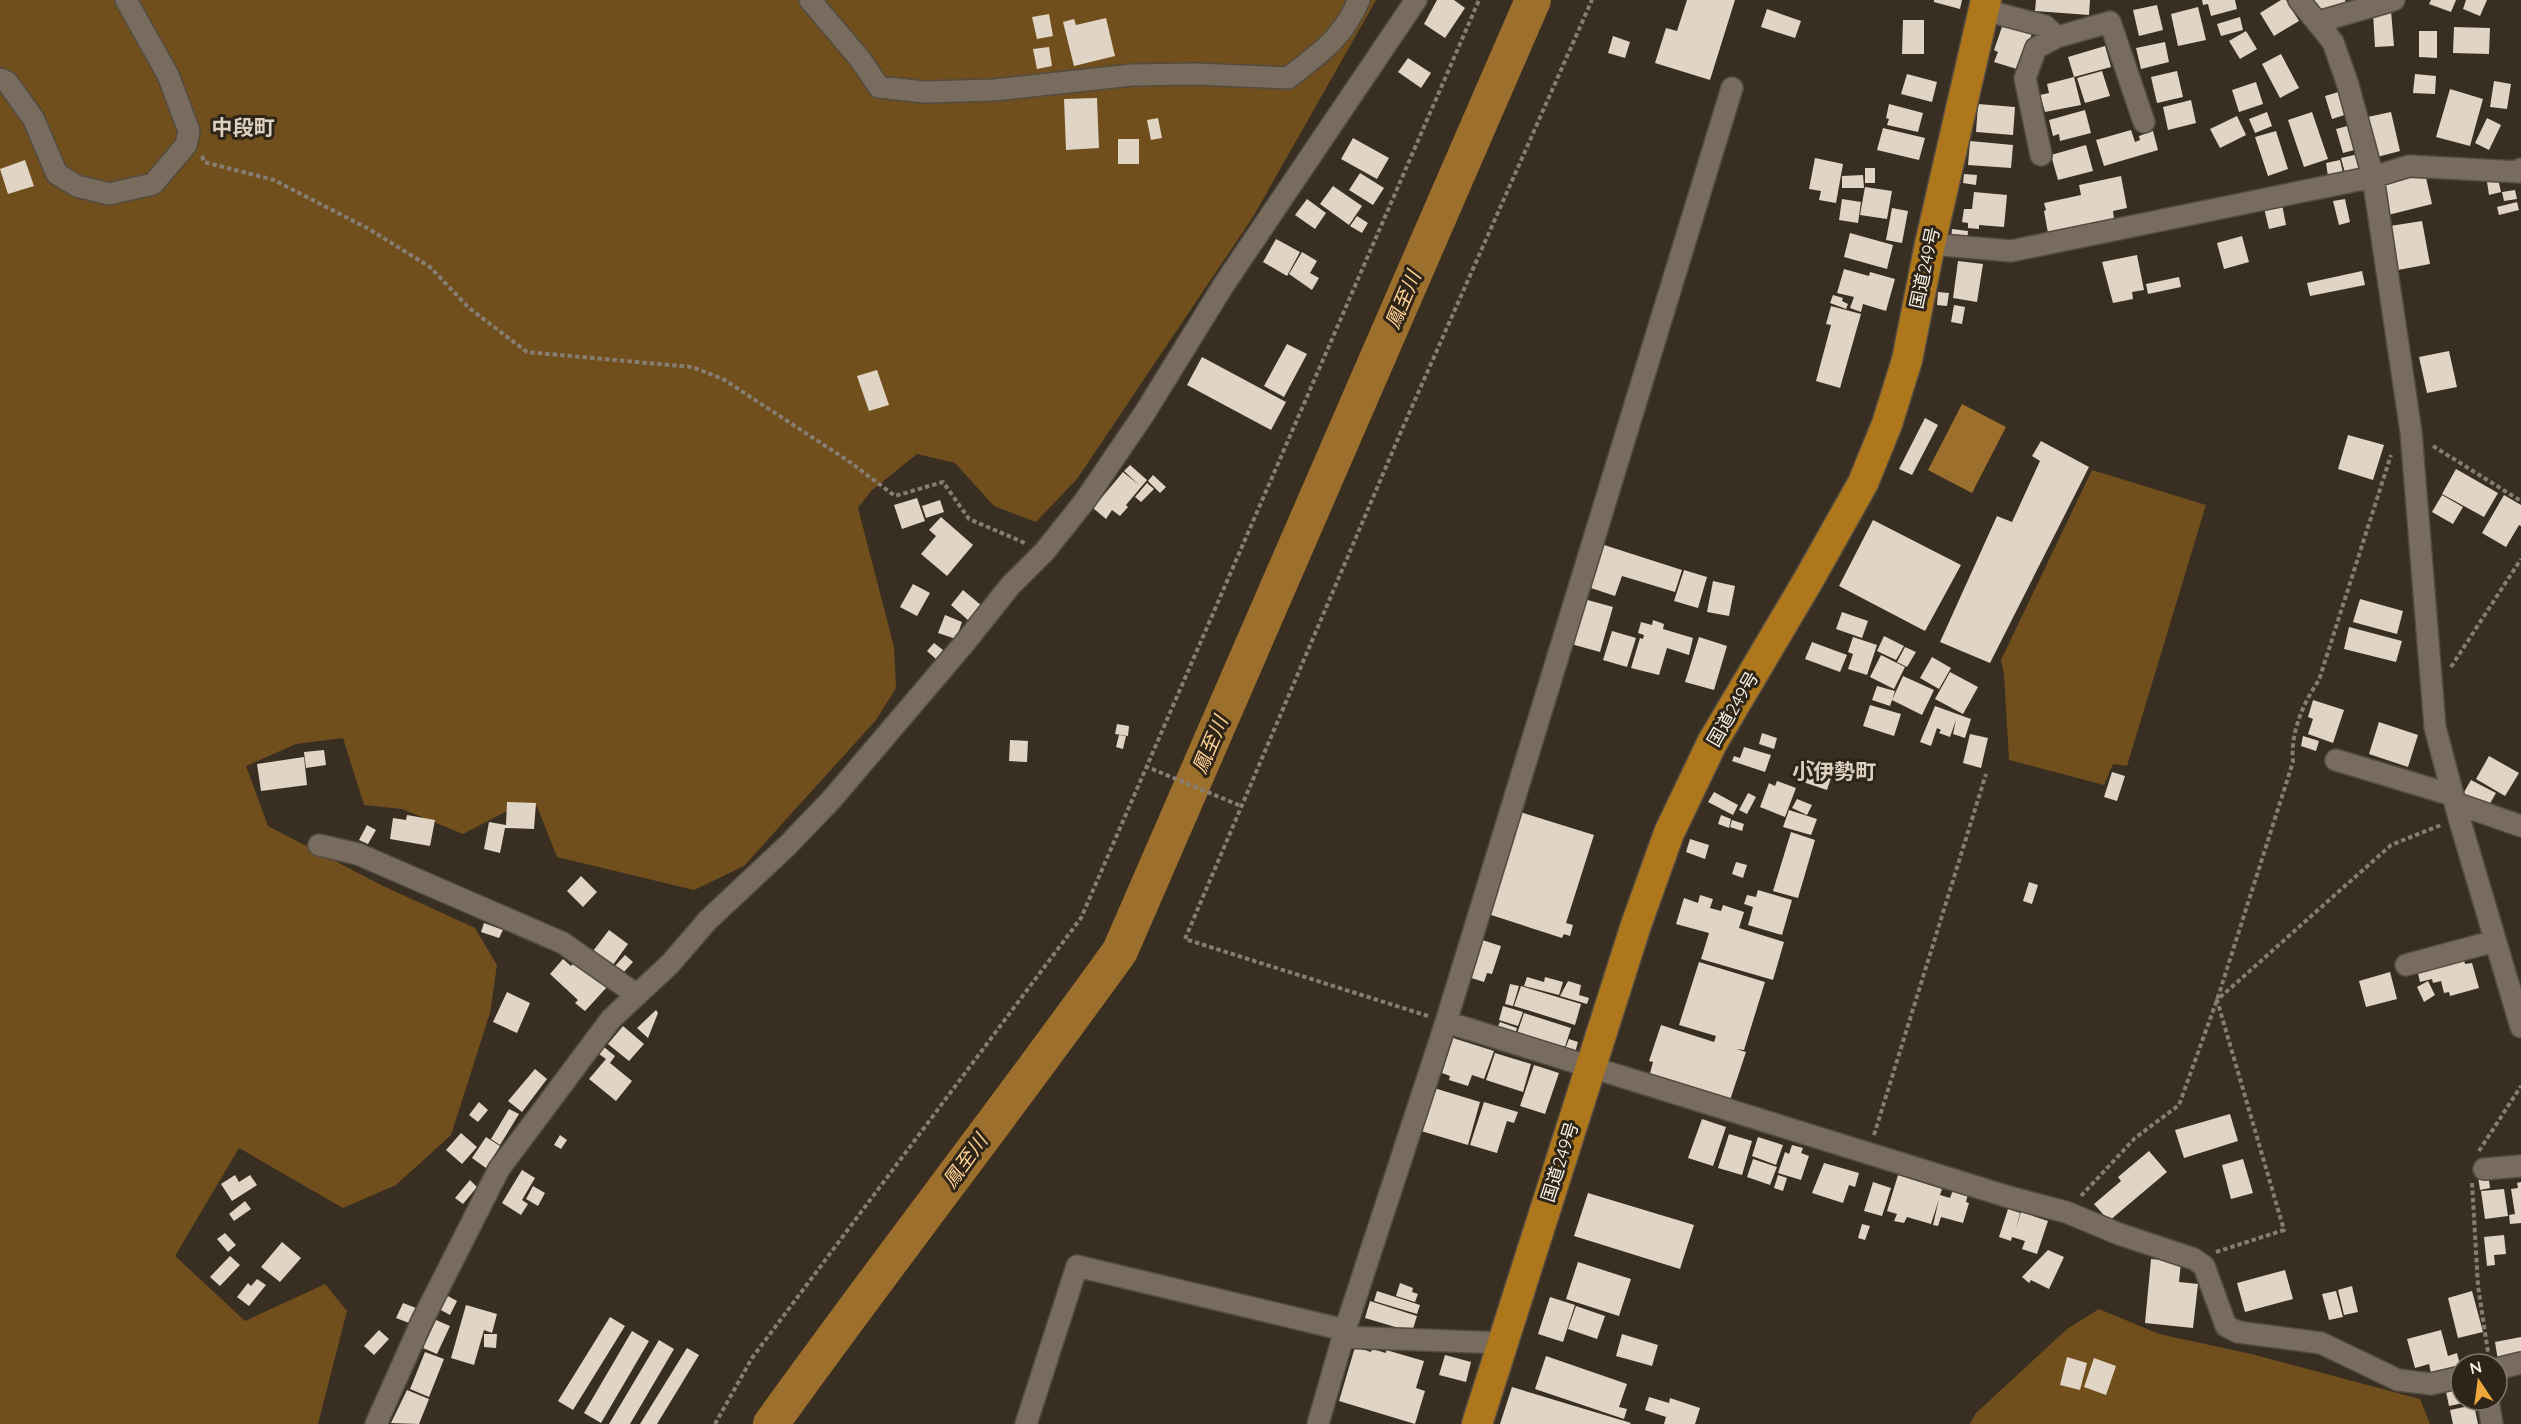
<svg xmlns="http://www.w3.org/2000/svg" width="2521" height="1424" viewBox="0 0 2521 1424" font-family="Quicksand,'Noto Sans JP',sans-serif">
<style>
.green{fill:#714f1d}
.water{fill:#9c6f2c}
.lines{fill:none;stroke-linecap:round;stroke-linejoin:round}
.river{stroke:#9c6f2c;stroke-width:36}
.building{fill:#e0d4c4}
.minor-casing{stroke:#534b41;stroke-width:24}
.highway-casing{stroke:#534b41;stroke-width:33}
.path{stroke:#867d73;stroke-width:4;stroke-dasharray:4.5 3;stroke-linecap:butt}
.minor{stroke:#776c5e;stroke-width:21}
.highway{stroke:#af771b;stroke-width:30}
.labels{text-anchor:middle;stroke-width:6;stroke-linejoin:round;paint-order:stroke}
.street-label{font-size:18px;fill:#f8f2ea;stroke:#2e2518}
.water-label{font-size:20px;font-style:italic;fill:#ffd093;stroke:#2e2518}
.quarter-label{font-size:21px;font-weight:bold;fill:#dcd0c0;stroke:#2e2518}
</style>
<rect width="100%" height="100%" fill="#382e22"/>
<path class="green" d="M0 0H1376L1253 217 1077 479 1036 522 994 506 955 463 917 454 871 491 858 508 894 647 896 688 876 720 744 866 694 890 557 857 537 806 515 807 463 834 402 809 364 805 343 738 296 744 246 766 268 826 381 885 475 928 497 965 490 1013 451 1135 396 1185 343 1208 239 1148 175 1256 245 1321 325 1284 347 1311 318 1424H0Z
M2092 470 2206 505 2127 766 2113 764 2104 785 2009 760 2004 674 2001 660Z
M2099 1309 2159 1334 2251 1354 2420 1399 2430 1424H1970L1976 1413 2067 1329Z"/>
<path class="water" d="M1962 404 2006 427 1972 493 1928 470Z"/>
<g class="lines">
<path class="river" d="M771 1424C885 1265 1006 1110 1120 951L1533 0"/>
</g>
<path class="building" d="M1437 0H1454L1465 8 1445 38 1424 24Z
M1687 0H1735L1710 80 1655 63 1666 28 1677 31Z
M1934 0H1962L1960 9 1934 2Z
M2036 0H2090L2089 15 2035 11Z
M2202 0H2235L2237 9 2211 16 2208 4 2203 5Z
M2281 0H2286L2299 21 2274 36 2260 13Z
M2314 0H2345L2348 6 2320 18 2312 1Z
M2431 0H2456L2451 12 2429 4Z
M2466 0H2487L2480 16 2463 9Z
M2157 5 2163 30 2139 36 2133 10Z
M2198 7 2206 40 2178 46 2171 14Z
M1767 9 1801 21 1795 38 1761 27Z
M2391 11 2394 46 2375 47 2373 13Z
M1049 14 1053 36 1037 39 1032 17Z
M2240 17 2243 30 2221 36 2217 24Z
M1106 18 1115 56 1074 66 1063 22 1074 19 1076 25Z
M1903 20H1924V54H1902Z
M2004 21 2033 30 2020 70 1994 62 1998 52 1994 50Z
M2454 27 2490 28 2489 54 2453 53Z
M2246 31 2257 49 2240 59 2229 41Z
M2419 31H2437V58L2419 57Z
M1613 36 1630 42 1625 58 1608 53Z
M2165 42 2169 62 2141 69 2136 48Z
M2105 46 2111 67 2074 77 2068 57Z
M1049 47 1052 66 1037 69 1033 49Z
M2281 54 2299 88 2280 98 2262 64Z
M1408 58 1431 73 1421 88 1398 72Z
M2102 71 2110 96 2085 103 2077 78Z
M2177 71 2183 97 2157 103 2151 77Z
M1907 74 1937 82 1932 102 1901 94Z
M2415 74 2436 76 2435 94 2413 93Z
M2074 77 2081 105 2045 112 2040 95 2049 93 2047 84Z
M2494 81 2511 84 2507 109 2490 107Z
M2256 82 2263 104 2239 112 2232 90Z
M2450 89 2483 99 2470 146 2436 137Z
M2345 90 2351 113 2332 119 2325 96Z
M1097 98 1099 148 1066 150 1064 99Z
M2191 100 2196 123 2168 130 2163 107Z
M1889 104 1923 113 1918 132 1887 125 1889 119 1886 118Z
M1978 104 2015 107 2013 135 1976 132Z
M2085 110 2091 133 2060 141 2059 134 2053 136 2049 120Z
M2267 112 2272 126 2255 133 2249 119Z
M2312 112 2328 159 2304 167 2288 120Z
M2391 112 2400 151 2377 157 2363 118Z
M2237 116 2246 135 2220 148 2210 129Z
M1158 118 1162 138 1151 140 1147 120Z
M2487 118 2501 125 2489 150 2475 143Z
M2355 124 2362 148 2343 153 2336 129Z
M1883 128 1925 138 1919 160 1877 150Z
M2131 130 2135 142 2140 140 2139 136 2153 131 2158 150 2104 166 2096 140Z
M2276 131 2288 169 2268 176 2255 137Z
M1353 138 1389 158 1377 179 1341 159Z
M1118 139H1139V164H1118Z
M1970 141 2013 145 2011 168 1968 165Z
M2086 145 2093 171 2058 180 2051 155Z
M2363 153 2367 168 2345 173 2341 158Z
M1815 158 1843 164 1836 203 1819 200 1821 191 1809 189Z
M25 160 34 186 8 194 0 169Z
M2340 160 2343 173 2328 176 2326 163Z
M1865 168H1875V183H1865Z
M2424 169 2432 204 2388 215 2380 179Z
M1360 173 1384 188 1373 205 1349 190Z
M1964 174 1977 175 1976 185 1963 183Z
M1863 175 1864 188H1842V176Z
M2121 176 2127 208 2113 211 2114 219 2048 233 2044 211 2046 210 2044 203 2081 195 2079 185Z
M2498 179 2501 192 2489 195 2487 182Z
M1333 186 1362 206 1349 225 1320 204Z
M1865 187 1892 191 1887 219 1860 215Z
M2515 190 2517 199 2504 201 2502 192Z
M1974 192 2007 195 2004 227 1979 225V229L1968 228V223L1962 222 1964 209H1972Z
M1307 199 1326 213 1315 229 1295 215Z
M1842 199 1861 202 1858 223 1839 220Z
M2345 199 2350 222 2339 225 2333 201Z
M2517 202 2519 210 2499 215 2497 207Z
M2282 204 2286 225 2269 229 2264 208Z
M1892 208 1908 211 1902 243 1886 240Z
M1357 216 1368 223 1362 233 1350 226Z
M2422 221 2430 264 2398 270 2390 226Z
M1952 229 1968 231 1967 243 1951 241Z
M1850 233 1893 245 1887 269 1844 257Z
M2242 236 2249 262 2224 269 2217 243Z
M1276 239 1300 252 1287 276 1263 262Z
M1302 252 1317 261 1310 273 1319 278 1312 290 1289 274Z
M2137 255 2144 290 2132 292 2133 299 2113 303 2102 262Z
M1958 261 1983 264 1977 302 1953 298Z
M1844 269 1869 276 1870 272 1895 279 1886 311 1863 304 1861 312 1850 308 1854 297 1837 293Z
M2362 271 2365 285 2310 296 2307 283Z
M2179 277 2181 287 2148 294 2146 284Z
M1938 292 1949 293 1947 306 1937 305Z
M1833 295 1843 298 1842 301 1848 304 1846 309 1830 303Z
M1954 305 1965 307 1962 324 1951 322Z
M1831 306 1861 314 1840 388 1816 381 1831 325 1826 324Z
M1287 344 1307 354 1284 397 1264 386Z
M2449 351 2457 387 2427 393 2419 357Z
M1202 357 1286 402 1271 430 1187 385Z
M877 370 889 405 869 411 857 376Z
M1925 418 1938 425 1912 475 1899 469Z
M2348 435 2384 445 2373 480 2338 469Z
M2041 441 2089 467 1990 663 1940 642 1997 516 2012 522 2040 461 2032 456Z
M1130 465 1147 480 1126 505 1128 507 1120 516 1112 510 1106 519 1093 508 1123 472 1139 485 1124 471Z
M2456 469 2498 493 2484 517 2442 494Z
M1153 475 1166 487 1160 493 1148 481Z
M1147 483 1154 489 1141 502 1135 497Z
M2442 495 2463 507 2453 524 2432 512Z
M2504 495 2521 505V526L2519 525 2506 547 2482 533Z
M917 498 925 521 902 529 894 505Z
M940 500 944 512 926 518 922 506Z
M941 517 973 545 947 576 921 554 936 536 929 530Z
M1873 520 1961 565 1925 631 1839 586Z
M1601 544 1682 570 1675 592 1622 576 1615 596 1588 587Z
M1684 570 1707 577 1698 608 1674 601Z
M1713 581 1735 586 1729 616 1707 612Z
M913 584 930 593 917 616 900 607Z
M963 590 982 606 969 621 951 605Z
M1584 599 1613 607 1600 652 1571 644Z
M2360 599 2403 611 2397 634 2353 622Z
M1842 612 1868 621 1862 638 1836 629Z
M945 615 962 622 956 639 938 633Z
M1653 620 1664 624 1663 629 1693 638 1689 655 1667 648 1659 675 1631 668 1640 638 1643 639 1644 635 1638 633 1641 622 1652 625Z
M2349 627 2402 641 2396 662 2344 649Z
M1612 631 1636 638 1627 667 1603 660Z
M1884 636 1904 646 1896 660 1877 651Z
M1699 637 1727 646 1714 690 1685 682Z
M1853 637 1877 645 1867 675 1848 669 1853 654 1848 652Z
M1812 642 1847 655 1840 672 1805 659Z
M934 643 943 650 936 659 927 651Z
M1905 647 1916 652 1907 667 1897 662Z
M1881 655 1905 667 1894 689 1870 677Z
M1932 657 1951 668 1939 689 1920 678Z
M1950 672 1978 687 1963 714 1935 699Z
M1903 676 1934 690 1922 715 1892 700Z
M1877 686 1895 691 1890 706 1872 700Z
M2313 700 2344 710 2333 743 2308 734 2313 719 2308 717Z
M1870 705 1901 714 1894 736 1863 726Z
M1935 706 1971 719 1965 738 1953 734 1956 720 1950 737 1939 733 1941 730 1937 728 1931 746 1920 742Z
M2379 722 2418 735 2408 767 2369 754Z
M1117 724 1129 726 1128 736 1115 734Z
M1762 733 1777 738 1774 749 1759 744Z
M1970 734 1988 738 1981 768 1963 763Z
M1119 735 1126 736 1123 749 1116 747Z
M2303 736 2319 741 2316 751 2301 746Z
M1010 740 1028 741 1027 762 1009 761Z
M1744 747 1771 755 1765 772 1732 761 1734 756 1740 758Z
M324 750 326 765 306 768 304 752Z
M2489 756 2519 773 2505 796 2476 779Z
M304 757 307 785 261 791 257 764Z
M1807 760 1834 769 1827 790 1800 781Z
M2112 772 2125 776 2117 801 2104 797Z
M2471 780 2496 793 2488 807 2463 794Z
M1777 781 1796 788 1785 817 1760 807 1769 783 1775 786Z
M1714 792 1738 805 1733 815 1708 802Z
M1748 793 1756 797 1747 814 1739 810Z
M1797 799 1812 805 1807 815 1792 808Z
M507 802 536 803 534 829 505 828 500 853 484 849 489 822 506 825Z
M1789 810 1817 819 1811 835 1783 827Z
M1520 812 1594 835 1566 923 1573 925 1570 936 1564 934 1562 938 1488 914Z
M407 815 435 820 430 846 390 839 393 818 406 820Z
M1721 815 1731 819 1729 828 1718 824Z
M1732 820 1744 824 1742 831 1730 827Z
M367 825 376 830 368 844 359 840Z
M1791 832 1815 840 1798 898 1773 891Z
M1690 839 1709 845 1705 859 1686 852Z
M1736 862 1747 865 1743 878 1732 874Z
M581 876 597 892 583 907 567 891Z
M2029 882 2038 885 2032 904 2023 901Z
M1758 890 1792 900 1782 935 1748 925 1753 907 1744 904 1747 895 1756 897Z
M1700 895 1713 899 1710 908 1721 911 1723 905 1744 912 1739 928 1784 942 1773 980 1701 959 1709 933 1676 924 1684 898 1698 903Z
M484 923 503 930 499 938 481 932Z
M609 930 628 944 610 969 590 955Z
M1479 939 1501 946 1492 974 1487 973 1484 982 1468 977Z
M625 955 633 962 623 973 615 966Z
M2463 956 2465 964 2472 963 2479 988 2450 996 2449 992 2444 993 2441 981 2433 983 2432 979 2420 982 2417 969Z
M563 959 571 966 577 959 607 987 585 1011 575 1003 578 1000 550 974Z
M1699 962 1765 982 1744 1050 1736 1049 1746 1052 1729 1103 1649 1077 1653 1062 1649 1061 1661 1025 1714 1042 1716 1036 1679 1025Z
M2390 972 2397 999 2366 1007 2359 981Z
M1527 977 1544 982 1545 977 1563 982 1559 995 1524 986Z
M1568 981 1581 985 1579 995 1589 998 1587 1004 1560 996Z
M2428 981 2435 995 2424 1002 2417 987Z
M1510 984 1519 986 1513 1006 1505 1004Z
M1521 986 1581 1004 1575 1025 1514 1006Z
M507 992 530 1003 517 1033 493 1022Z
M1503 1006 1523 1012 1518 1026 1499 1020Z
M656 1010 658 1013 648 1038 637 1028Z
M1524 1013 1571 1028 1563 1053 1516 1037Z
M1500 1022 1517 1028 1514 1038 1496 1031Z
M623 1026 644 1044 629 1061 608 1044Z
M1453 1038 1494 1051 1484 1079 1472 1075 1468 1086 1449 1080 1450 1076 1442 1073Z
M1569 1039 1578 1042 1574 1056 1564 1052Z
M604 1047 615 1056 610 1063 632 1081 616 1101 589 1079 606 1059 599 1054Z
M1495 1053 1531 1064 1523 1092 1486 1080Z
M1534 1065 1559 1073 1545 1114 1520 1106Z
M535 1069 547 1079 522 1112 508 1101Z
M1434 1088 1480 1102 1468 1145 1421 1131Z
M479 1102 488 1110 478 1122 469 1115Z
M1484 1102 1518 1112 1514 1123 1507 1121 1497 1153 1470 1145Z
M509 1109 519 1114 500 1145 491 1139Z
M2230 1114 2238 1141 2184 1158 2175 1130Z
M1702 1119 1726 1127 1713 1166 1688 1158Z
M461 1133 477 1147 462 1164 446 1150Z
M1729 1134 1752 1141 1742 1175 1718 1168Z
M560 1135 567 1140 561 1149 554 1145Z
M486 1137 500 1146 486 1168 472 1158Z
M1758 1137 1783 1145 1776 1165 1752 1156Z
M1792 1145 1803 1148 1801 1153 1809 1156 1801 1180 1778 1173 1785 1152 1789 1154Z
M2149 1151 2167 1172 2109 1221 2094 1204 2121 1181 2118 1177Z
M1753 1159 1777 1167 1770 1185 1747 1177Z
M2243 1159 2253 1193 2231 1199 2222 1165Z
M1824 1163 1859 1173 1855 1187 1849 1185 1843 1203 1812 1193Z
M522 1170 535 1178 522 1200 528 1204 521 1215 502 1203Z
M2488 1174 2490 1188 2480 1190 2478 1176Z
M235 1175 239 1182 250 1175 257 1185 232 1201 221 1184Z
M1778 1175 1787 1178 1783 1191 1774 1188Z
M1898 1175 1942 1189 1940 1195 1950 1198 1953 1190 1968 1194 1966 1202 1969 1203 1963 1223 1941 1217 1938 1226 1933 1225 1939 1199 1931 1224 1907 1217 1904 1223 1894 1221 1897 1214 1887 1211Z
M470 1180 477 1187 463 1204 455 1198Z
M1873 1182 1891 1188 1882 1216 1864 1211Z
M2521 1182V1223L2510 1224 2509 1215 2515 1214 2511 1189 2518 1188 2517 1183Z
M533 1186 545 1193 538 1206 526 1199Z
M2504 1189 2508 1216 2485 1219 2481 1191Z
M1588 1193 1694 1225 1680 1269 1574 1236Z
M245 1201 251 1209 234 1221 229 1214Z
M2008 1209 2020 1213 2016 1228 2021 1212 2048 1221 2037 1254 2022 1249 2025 1241 2012 1237 2011 1241 1999 1237Z
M1862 1224 1870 1226 1865 1240 1858 1238Z
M225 1233 236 1245 228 1252 217 1239Z
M2504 1235 2506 1254 2494 1255 2495 1265 2487 1266 2484 1237Z
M282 1242 301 1258 280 1282 261 1267Z
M2048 1250 2064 1257 2049 1289 2031 1280 2029 1283 2022 1277Z
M230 1256 240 1265 220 1286 210 1277Z
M2151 1259 2181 1262 2179 1282 2198 1284 2193 1328 2145 1323Z
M1578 1262 1631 1279 1619 1316 1566 1299Z
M2285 1270 2293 1299 2245 1312 2237 1283Z
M257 1279 266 1285 249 1306 237 1297 248 1283 251 1286Z
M1400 1283 1413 1288 1412 1292 1418 1294 1415 1302 1396 1296Z
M2352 1286 2358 1312 2344 1315 2338 1290Z
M1377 1291 1420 1305 1417 1314 1374 1301Z
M2336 1291 2343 1317 2329 1320 2322 1294Z
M2472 1291 2483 1332 2458 1338 2448 1298Z
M446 1295 457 1301 450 1315 439 1309Z
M1550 1297 1575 1305 1563 1342 1538 1334Z
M1370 1301 1417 1316 1412 1332 1365 1318Z
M403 1303 416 1308 409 1323 396 1318Z
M466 1305 497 1314 492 1333 484 1330 474 1365 451 1358Z
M1576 1306 1605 1316 1597 1339 1568 1329Z
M610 1317 625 1326 573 1410 558 1401Z
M436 1320 450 1326 437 1354 423 1348Z
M379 1330 389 1339 374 1355 364 1346Z
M2441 1330 2448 1356 2457 1353 2460 1365 2431 1373 2429 1364 2415 1368 2407 1339Z
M632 1331 649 1341 601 1423 584 1413Z
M484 1334H497L496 1348 484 1347Z
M1622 1334 1658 1345 1652 1366 1616 1356Z
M2521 1337V1357L2498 1361 2495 1342Z
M659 1340 674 1349 630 1424H609Z
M1355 1347 1371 1352 1372 1349 1386 1353V1350L1424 1361 1416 1388 1425 1391 1415 1424 1339 1401Z
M687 1348 699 1355 657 1424H640Z
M425 1352 444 1359 429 1397 410 1389Z
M1445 1355 1471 1362 1466 1382 1439 1375Z
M1546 1356 1627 1384 1619 1407 1627 1409 1624 1419 1535 1389Z
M2067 1357 2087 1363 2080 1390 2060 1385Z
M2094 1358 2116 1366 2106 1395 2084 1387Z
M2461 1384V1400H2468V1402L2449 1406 2445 1387Z
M1512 1387 1631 1423 1630 1424H1500Z
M407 1390 429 1399 419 1424 391 1423Z
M1649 1397 1669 1403 1670 1398 1700 1408 1695 1424H1664L1666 1417 1645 1410Z
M2474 1405 2478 1424H2453L2450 1410Z"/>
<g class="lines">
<defs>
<path id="minor" d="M810 0 860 59 879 87 924 92 994 90 1132 75 1196 74 1288 78C1320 53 1342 39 1359 0
M2299 0 2333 42 2348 85 2373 177 2411 432 2435 727 2459 818 2521 1027
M1984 10 2045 26 2057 37 2110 22 2144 122
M2318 22 2394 0
M0 79 7 82 33 118 57 174 77 186 109 194 153 184 186 145 189 131 168 75 126 0
M2041 155 2025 78 2036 48 2057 37
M1930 244 2011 251 2373 177 2409 166 2520 172 2521 169
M2336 760 2452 795
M2455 803 2521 826
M319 845 358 854 563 943 637 995
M2406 965 2495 941
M1446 1022 2009 1197 2066 1212 2119 1234 2194 1259 2204 1266 2226 1326 2238 1332 2321 1343 2398 1380 2431 1384 2461 1377
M2484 1169 2521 1166
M1343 1337 1503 1343
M2497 1369 2521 1363
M2488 1400 2492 1424
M376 1424 422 1321 499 1169 611 1019 670 964 708 920 788 845 832 799 963 645 1010 586 1045 551 1084 502 1144 414 1223 286 1416 0
M1026 1424 1077 1266 1345 1330
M1318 1424 1345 1330 1446 1022 1732 88"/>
<path id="highway" d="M1477 1424 1636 925 1669 833 1712 743 1809 579 1863 483 1887 424 1907 360 1930 244 1986 0"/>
</defs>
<use href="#minor" class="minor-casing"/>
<use href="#highway" class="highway-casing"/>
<path class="path" d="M202 156 204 162 274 180 369 229 430 267 469 308 527 352 692 367 723 379 847 460 895 496 943 482 969 519 1025 543
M2433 446 2521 501
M2451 667 2521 559
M1145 766 1241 806
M1428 1016 1185 939 1403 427 1592 0
M1874 1135 1986 774
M2479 1151 2521 1086
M2472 1183 2478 1286 2488 1352
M2081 1196 2135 1138 2179 1105 2217 1000 2293 762C2290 734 2303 703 2319 680L2391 455
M2216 1252 2284 1230 2217 1000 2391 845 2441 825
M715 1424 752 1358 1081 918 1479 0"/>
<use href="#minor" class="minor"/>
<use href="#highway" class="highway"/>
</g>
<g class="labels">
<g class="street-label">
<text transform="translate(1925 268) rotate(-78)" y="6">国道249号</text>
<text transform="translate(1733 709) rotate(-60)" y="6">国道249号</text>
<text transform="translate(1560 1162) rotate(-72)" y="6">国道249号</text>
</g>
<g class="water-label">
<text transform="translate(1403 300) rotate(-67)" y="7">鳳至川</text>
<text transform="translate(1210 745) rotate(-67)" y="7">鳳至川</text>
<text transform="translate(965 1161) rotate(-54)" y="7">鳳至川</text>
</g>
<g class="quarter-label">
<text x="243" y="135">中段町</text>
<text x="1834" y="779">小伊勢町</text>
</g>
</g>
<g transform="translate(2479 1382) rotate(347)"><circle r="28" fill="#2e2518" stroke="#7f776c" stroke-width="1.5"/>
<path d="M0-4.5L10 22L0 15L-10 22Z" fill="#eea73c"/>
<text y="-9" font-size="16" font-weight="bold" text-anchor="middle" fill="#f8f2ea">N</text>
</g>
</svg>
